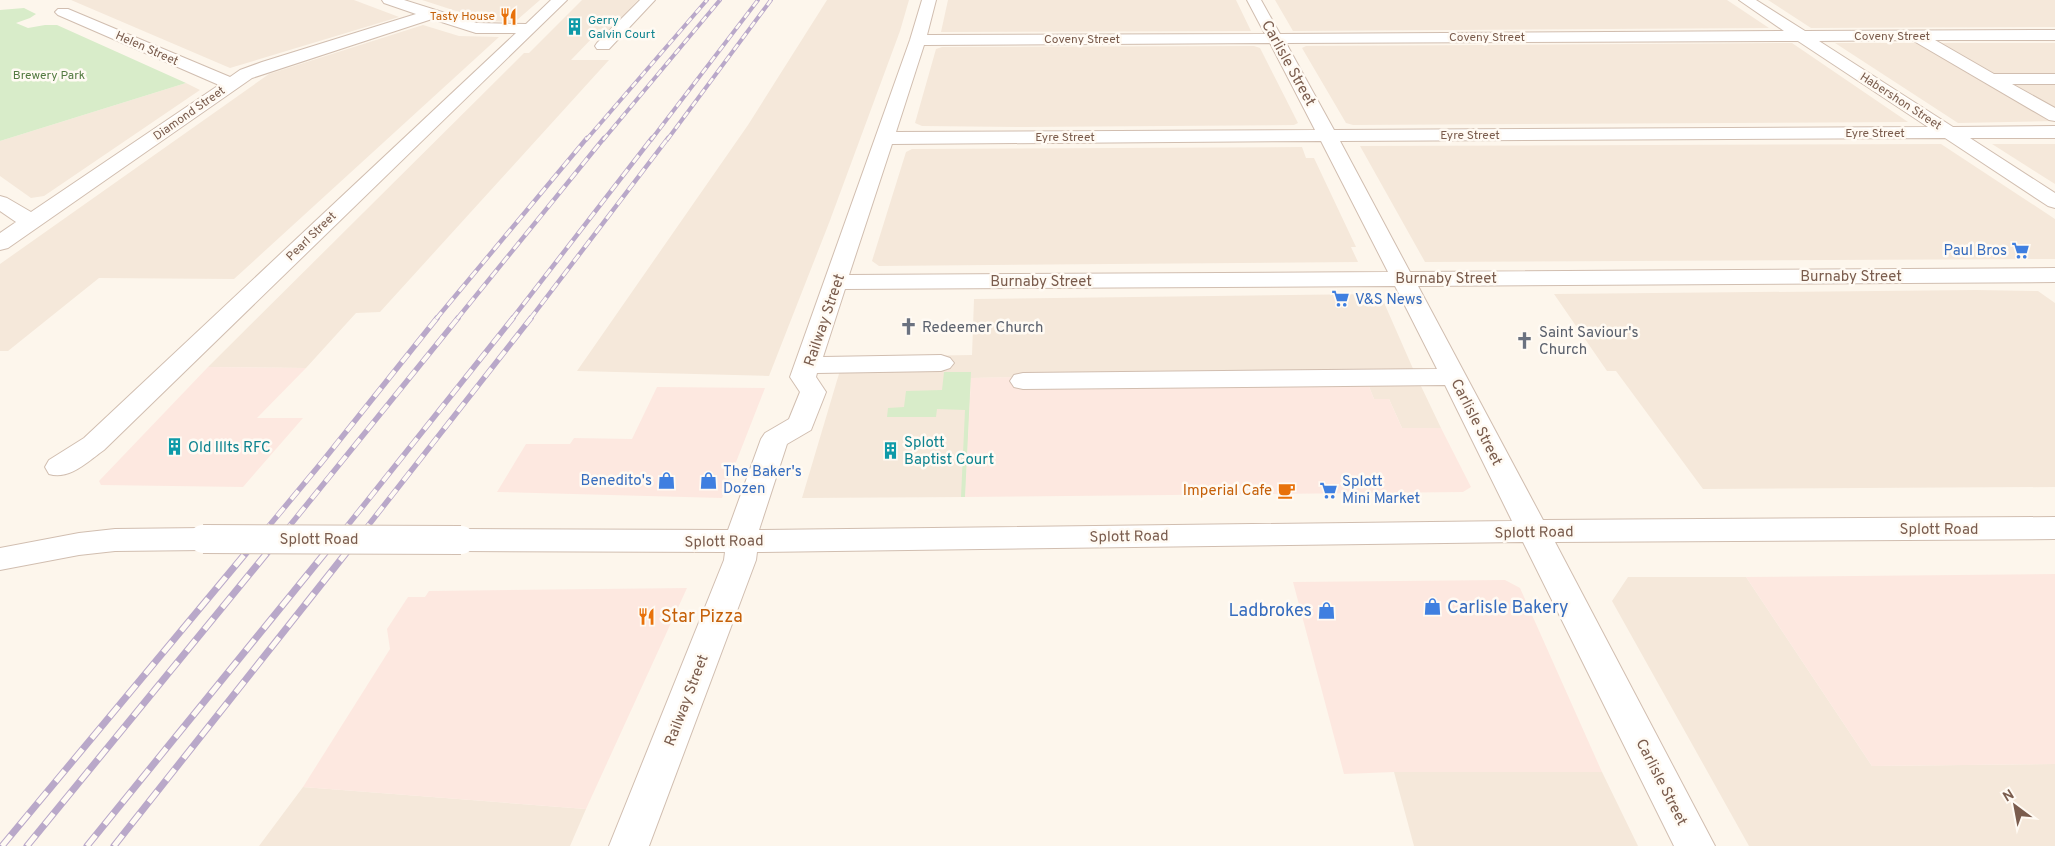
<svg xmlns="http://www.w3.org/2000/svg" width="2055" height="846" viewBox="0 0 2055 846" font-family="Overpass,sans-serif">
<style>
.residential{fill:#f5e8da}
.commercial{fill:#fde8e0}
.green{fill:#d8ecc9}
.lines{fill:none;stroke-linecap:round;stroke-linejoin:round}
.minor-casing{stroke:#d1beb0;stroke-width:2}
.minor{fill:#fff;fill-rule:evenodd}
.rail-far3-casing{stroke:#b9a8c9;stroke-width:4}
.rail-far2-casing{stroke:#b9a8c9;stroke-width:4.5}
.rail-far1-casing{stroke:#b9a8c9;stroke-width:5.5}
.rail-casing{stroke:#b9a8c9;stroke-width:7}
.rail-far3{stroke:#fffaf3;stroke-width:2.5;stroke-dasharray:7;stroke-linecap:butt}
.rail-far2{stroke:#fffaf3;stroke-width:3;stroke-dasharray:9;stroke-linecap:butt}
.rail-far1{stroke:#fffaf3;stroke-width:4;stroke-dasharray:11;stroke-linecap:butt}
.rail{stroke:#fffaf3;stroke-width:5;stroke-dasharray:14;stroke-linecap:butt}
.minor-bridge-casing{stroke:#d1beb0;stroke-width:30;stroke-linecap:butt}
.minor-bridge{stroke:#fff;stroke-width:28}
.labels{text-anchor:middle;stroke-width:5;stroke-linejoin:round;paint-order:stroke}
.far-food-label{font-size:12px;fill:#c56008;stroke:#fffaf3;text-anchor:end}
.far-culture-label{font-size:12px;fill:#0d838f;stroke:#fffaf3;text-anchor:start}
.far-street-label{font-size:12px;fill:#7a5c4d;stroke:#fffaf3}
.far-park-label{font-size:12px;fill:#537a41;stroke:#fffaf3}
.street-label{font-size:15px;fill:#7a5c4d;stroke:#fffaf3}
.shop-label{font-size:15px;fill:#366cbe;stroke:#fffaf3;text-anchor:start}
.worship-label{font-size:15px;fill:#5b616d;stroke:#fffaf3;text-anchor:start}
.culture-label{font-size:15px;fill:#0d838f;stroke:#fffaf3;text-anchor:start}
.food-label{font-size:15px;fill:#c56008;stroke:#fffaf3;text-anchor:end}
.near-shop-label{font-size:18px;fill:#366cbe;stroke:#fffaf3;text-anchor:start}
.near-food-label{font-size:18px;fill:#c56008;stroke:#fffaf3;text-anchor:start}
</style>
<rect width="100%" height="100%" fill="#fdf6ec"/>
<path class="residential" d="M71 0H354L399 17 230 68Z
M422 0H540L517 20 510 22 487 21Z
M582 0H638L608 32 597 33 571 60H609L380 312 356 313 306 368 208 367 524 53H529Z
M827 0H909L900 31 829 223 769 376 577 371 748 125Z
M948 0H1236L1251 31 941 32Z
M1275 0H1727L1769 28 1293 31Z
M1768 0H2055V27L1811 28Z
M423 25 459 36 499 37 234 279 99 278 8 351H0V264L269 74Z
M1792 43 1908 122 1353 125 1346 123 1302 48 1306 46Z
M1835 43H1921L2055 121 1958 123Z
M1935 43H2055V76H1993Z
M1254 46 1260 48 1298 123 1294 125 1025 127 922 126 915 123 936 49 942 47Z
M2002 81H2055V112Z
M186 83 200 90 44 196 31 198 0 176V141Z
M1941 144 2055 219V259L1425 262 1360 146Z
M1992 144H2055V184Z
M1302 147 1306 158H1314L1356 247H1351L1358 262 879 266 872 261 906 152 912 149Z
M1976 290 2038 291 2055 303V487L1703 489 1616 371H1607L1554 294Z
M1372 294 1382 298 1414 371 971 378 965 497 802 498 844 357 972 355 974 299Z
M1368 384H1420L1441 428H1402L1389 399H1374Z
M1628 577H1746L1872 766 2055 764V846H1749L1612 601Z
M1394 772H1602L1638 846H1414Z
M303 787 586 809 570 846H259Z"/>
<path class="commercial" d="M208 367 306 368 257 418H303L243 487 101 485 99 481Z
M1016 377V388L1368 384 1374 399H1389L1402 428H1441L1471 487 1463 492 965 497 971 378Z
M657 387 765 388 722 498 497 492 526 444H570L574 438 632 439Z
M2055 574V764L1872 766 1746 577Z
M1505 580 1520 588 1602 772H1394L1344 774 1293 582Z
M687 588 586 809 303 787 390 649 387 629 408 597H425L429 591Z"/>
<path class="green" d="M24 8 36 14 30 18 16 23 28 28 45 25H57L186 83 0 141V10Z
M944 372H971L965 497H961L965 410 937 409 936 417H887L888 408 904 407 906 391 942 390Z"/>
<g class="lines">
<defs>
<path id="minor" d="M382 0H404L477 23 526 24 551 0H567L104 450C87 462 70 480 49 474L45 467 49 460 84 438 516 33H476L432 19 252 78 8 248 0 250V233L16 222 0 211V196L7 198 31 212 219 85 58 15 55 12 58 9H68L230 77 240 70 262 62 416 14 384 3Z
M640 0H655L609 49H597L595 46 597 43Z
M922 0H936L927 35 1265 34 1247 0H1261L1280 34 1784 31 1739 0H1756L1805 31 2055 30V40H1935L1994 74H2055V84H2012L2055 108V121L2049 120 1912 40 1819 41 1953 127 2055 126V138H1970L2055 193V208L2048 206 1945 138 1340 141 1410 272 2055 268V282L1418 286 1543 520 2055 517V539L1555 542 1715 846H1674L1523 542 757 552 756 560 649 846H609L724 560 725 552 461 551 450 548 445 540 450 532 461 529 728 530 761 439 765 433 789 419 800 392 790 377 910 40ZM1798 41 1928 127 1334 130 1286 43ZM1270 43 1315 130 896 132 924 45ZM1321 141 1388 272 849 275 892 144ZM1395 286 1437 369 1023 373 1014 375 1010 381 1014 387 1023 389 1445 385 1512 521 759 530 787 444 811 430 826 392 816 377 817 373 941 371 950 368 954 363 950 358 941 355 823 357 845 289Z
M203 528 214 531 219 539 214 547 203 550 115 551 79 555 0 570V548L79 533 115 529Z"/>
</defs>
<use href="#minor" class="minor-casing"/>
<use href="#minor" class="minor"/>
<defs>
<path id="rail-far3" d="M586 140 707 0
M603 140 720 0
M651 140 758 0
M667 140 771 0"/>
<path id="rail-far2" d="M436 319 587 138
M457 319 604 138
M512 319 652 138
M530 319 668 138"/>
<path id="rail-far1" d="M249 550 322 462 437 318
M270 550 458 318
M328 550 513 318
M349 550 531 318"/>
<path id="rail" d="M2 846 250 548
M27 846 271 548
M87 846 329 548
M114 846 350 548"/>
</defs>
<use href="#rail-far3" class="rail-far3-casing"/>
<use href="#rail-far2" class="rail-far2-casing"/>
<use href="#rail-far1" class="rail-far1-casing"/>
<use href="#rail" class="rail-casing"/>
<use href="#rail-far3" class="rail-far3"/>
<use href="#rail-far2" class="rail-far2"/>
<use href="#rail-far1" class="rail-far1"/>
<use href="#rail" class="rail"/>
<defs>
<path id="minor-bridge" d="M203 539 461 540"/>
</defs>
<use href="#minor-bridge" class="minor-bridge-casing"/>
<use href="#minor-bridge" class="minor-bridge"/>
</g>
<defs>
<symbol id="restaurant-bare" viewBox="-9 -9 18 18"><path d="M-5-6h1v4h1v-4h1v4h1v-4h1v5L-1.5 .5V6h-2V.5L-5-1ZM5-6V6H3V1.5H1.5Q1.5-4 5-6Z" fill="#e8710a" stroke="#fffaf3" stroke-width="2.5" paint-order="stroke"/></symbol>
<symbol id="building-bare" viewBox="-9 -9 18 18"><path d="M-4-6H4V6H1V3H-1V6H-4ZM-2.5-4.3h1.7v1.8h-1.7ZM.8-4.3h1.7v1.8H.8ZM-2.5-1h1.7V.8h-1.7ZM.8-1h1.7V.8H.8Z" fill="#0f9aa8" stroke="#fffaf3" stroke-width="2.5" paint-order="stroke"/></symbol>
<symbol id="supermarket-bare" viewBox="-9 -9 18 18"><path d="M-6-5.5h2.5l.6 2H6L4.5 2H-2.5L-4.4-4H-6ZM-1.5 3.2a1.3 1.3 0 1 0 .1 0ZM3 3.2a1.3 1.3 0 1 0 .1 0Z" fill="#3f7fe0" stroke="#fffaf3" stroke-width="2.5" paint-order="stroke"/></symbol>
<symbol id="church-bare" viewBox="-9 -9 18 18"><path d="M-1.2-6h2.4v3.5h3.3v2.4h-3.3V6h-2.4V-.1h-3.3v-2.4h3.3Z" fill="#6b7280" stroke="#fffaf3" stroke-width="2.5" paint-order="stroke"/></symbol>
<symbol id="shop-bare" viewBox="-9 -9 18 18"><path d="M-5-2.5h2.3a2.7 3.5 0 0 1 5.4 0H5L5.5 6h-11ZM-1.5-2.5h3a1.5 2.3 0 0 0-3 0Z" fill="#3f7fe0" stroke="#fffaf3" stroke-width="2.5" paint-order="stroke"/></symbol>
<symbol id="cafe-bare" viewBox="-9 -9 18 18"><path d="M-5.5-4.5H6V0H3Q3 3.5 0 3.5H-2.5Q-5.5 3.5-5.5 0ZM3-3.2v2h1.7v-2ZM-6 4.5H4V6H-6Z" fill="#e8710a" stroke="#fffaf3" stroke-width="2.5" paint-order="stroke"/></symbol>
</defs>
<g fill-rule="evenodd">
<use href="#restaurant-bare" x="496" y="4" width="25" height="25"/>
<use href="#building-bare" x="562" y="14" width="25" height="25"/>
<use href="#supermarket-bare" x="2008" y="238" width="25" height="25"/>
<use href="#supermarket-bare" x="1328" y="286" width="25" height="25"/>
<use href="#church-bare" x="896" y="314" width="25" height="25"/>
<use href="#church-bare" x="1512" y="328" width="25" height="25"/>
<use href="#building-bare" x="162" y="434" width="25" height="25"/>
<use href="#building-bare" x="878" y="438" width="25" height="25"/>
<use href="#shop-bare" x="654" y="468" width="25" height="25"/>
<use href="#shop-bare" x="696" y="468" width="25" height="25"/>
<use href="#cafe-bare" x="1274" y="478" width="25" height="25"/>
<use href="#supermarket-bare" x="1316" y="478" width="25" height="25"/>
<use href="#shop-bare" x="1420" y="594" width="25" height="25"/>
<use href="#shop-bare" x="1314" y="598" width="25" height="25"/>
<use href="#restaurant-bare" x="634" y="604" width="25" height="25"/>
</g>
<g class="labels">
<g class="far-food-label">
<text x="495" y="20">Tasty House</text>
</g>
<g class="far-culture-label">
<text x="588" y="24">Gerry<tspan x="588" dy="14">Galvin Court</tspan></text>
</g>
<g class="far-street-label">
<text x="1892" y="40">Coveny Street</text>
<text x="1487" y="41">Coveny Street</text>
<text x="1082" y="43">Coveny Street</text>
<text transform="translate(147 48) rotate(24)" y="4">Helen Street</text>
<text transform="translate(1901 101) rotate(33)" y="4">Habershon Street</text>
<text transform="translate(189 113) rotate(-35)" y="4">Diamond Street</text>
<text x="1875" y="137">Eyre Street</text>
<text x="1470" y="139">Eyre Street</text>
<text x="1065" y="141">Eyre Street</text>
<text transform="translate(311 236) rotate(-44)" y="4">Pearl Street</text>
</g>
<g class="far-park-label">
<text x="49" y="79">Brewery Park</text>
</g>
<g class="street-label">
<text transform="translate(1289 63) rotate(61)" y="5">Carlisle Street</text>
<text x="1851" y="281">Burnaby Street</text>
<text x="1446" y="283">Burnaby Street</text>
<text x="1041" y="286">Burnaby Street</text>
<text transform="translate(824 320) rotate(-71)" y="5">Railway Street</text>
<text transform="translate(1477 422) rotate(63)" y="5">Carlisle Street</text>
<text x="1939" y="534">Splott Road</text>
<text transform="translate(1534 532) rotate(-1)" y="5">Splott Road</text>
<text transform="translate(1129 536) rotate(-1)" y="5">Splott Road</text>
<text x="319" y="544">Splott Road</text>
<text transform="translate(724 541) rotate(-1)" y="5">Splott Road</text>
<text transform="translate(686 700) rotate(-69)" y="5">Railway Street</text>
<text transform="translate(1662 782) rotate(63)" y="5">Carlisle Street</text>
</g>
<g class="shop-label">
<text x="2007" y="255" text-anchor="end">Paul Bros</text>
<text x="1355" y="304">V&amp;S News</text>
<text x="723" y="476">The Baker's<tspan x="723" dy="17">Dozen</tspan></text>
<text x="652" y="485" text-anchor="end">Benedito's</text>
<text x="1342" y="486">Splott<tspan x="1342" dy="17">Mini Market</tspan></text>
</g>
<g class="worship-label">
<text x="922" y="332">Redeemer Church</text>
<text x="1539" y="337">Saint Saviour's<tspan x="1539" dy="17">Church</tspan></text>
</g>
<g class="culture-label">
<text x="904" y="447">Splott<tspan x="904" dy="17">Baptist Court</tspan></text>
<text x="188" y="452">Old Illts RFC</text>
</g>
<g class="food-label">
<text x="1272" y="495">Imperial Cafe</text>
</g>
<g class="near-shop-label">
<text x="1447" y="613">Carlisle Bakery</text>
<text x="1312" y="616" text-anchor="end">Ladbrokes</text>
</g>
<g class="near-food-label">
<text x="661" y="622">Star Pizza</text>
</g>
</g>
<g transform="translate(2015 806) rotate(328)" stroke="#fffaf3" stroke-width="4" paint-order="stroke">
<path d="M0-4L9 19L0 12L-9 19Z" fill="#7a5c4d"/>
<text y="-8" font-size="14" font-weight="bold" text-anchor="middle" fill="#7a5c4d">N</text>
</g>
</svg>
